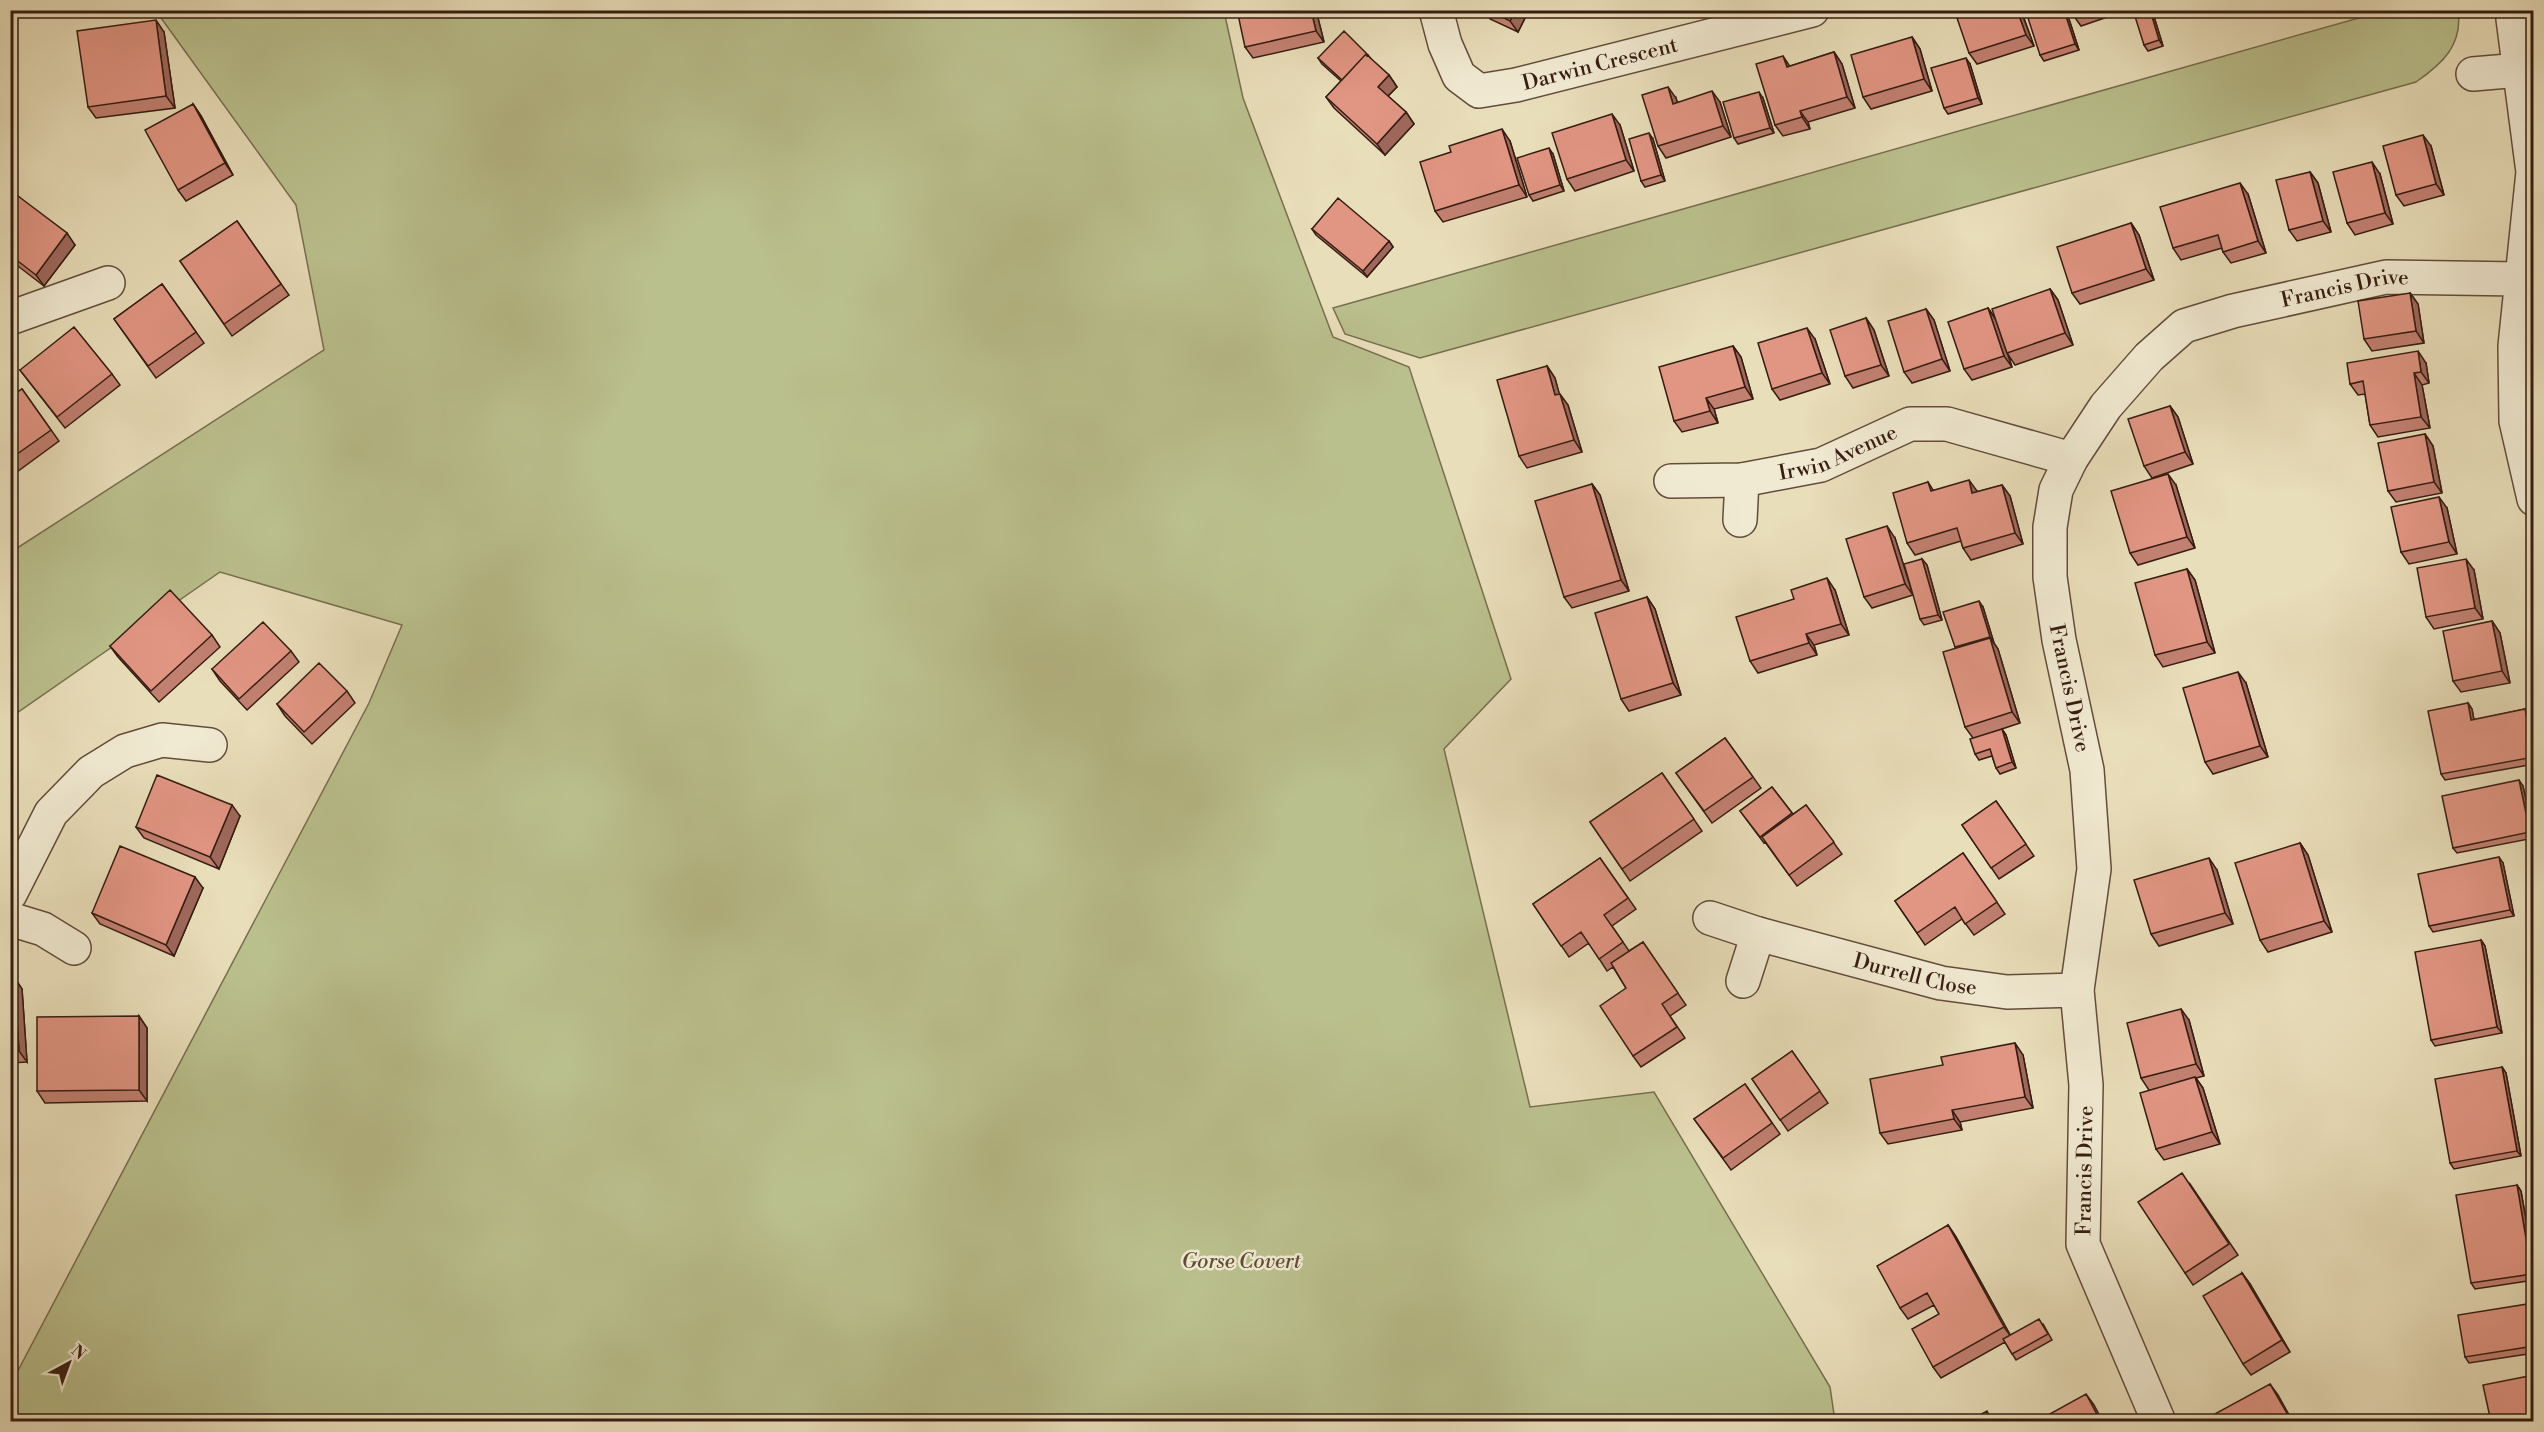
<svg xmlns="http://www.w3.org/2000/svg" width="2544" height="1432" viewBox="0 0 2544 1432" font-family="'Libre Bodoni',serif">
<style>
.green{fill:#bac08d;stroke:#786e50;stroke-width:1.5}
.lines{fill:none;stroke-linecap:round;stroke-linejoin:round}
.minor-casing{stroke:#634c3c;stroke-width:36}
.minor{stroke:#f1ead2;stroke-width:33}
.wall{fill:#c28071;stroke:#361c12;stroke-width:1.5}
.shaded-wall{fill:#9e685c;stroke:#361c12;stroke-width:1.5}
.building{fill:#e19583;stroke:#361c12;stroke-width:1.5}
.labels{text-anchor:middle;stroke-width:5;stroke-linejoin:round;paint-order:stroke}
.street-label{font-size:21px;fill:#361c12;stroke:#f1ead2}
.park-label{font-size:21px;font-style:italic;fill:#5e4d37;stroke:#f1ead2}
</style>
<rect width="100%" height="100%" fill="#e9deba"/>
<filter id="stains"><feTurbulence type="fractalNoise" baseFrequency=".00333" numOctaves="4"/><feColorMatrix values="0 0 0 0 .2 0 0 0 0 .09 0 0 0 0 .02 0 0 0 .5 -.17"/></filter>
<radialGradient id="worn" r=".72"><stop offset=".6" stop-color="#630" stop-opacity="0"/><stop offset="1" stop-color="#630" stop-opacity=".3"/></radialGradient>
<path class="green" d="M2387 10 2458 11C2463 45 2442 64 2416 82L1420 358 1345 334 1333 308Z
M156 11H1224L1243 98 1333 337 1409 367 1511 679 1444 749 1530 1107 1654 1092 1830 1387 1835 1421H11V1384L369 703 402 625 220 572 11 717V552L324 350 296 205Z"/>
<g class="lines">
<defs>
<g id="minor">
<path id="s1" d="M1436 10 1445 44 1459 76 1479 91 1516 85 1812 10"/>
<path d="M2513 19 2533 172 2515 346 2516 421 2534 499"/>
<path d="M2473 74 2520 70"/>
<path d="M10 318 108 283"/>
<path id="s2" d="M1671 481 1742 480 1821 465 1910 424H1947L2071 459"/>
<path d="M1740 520 1742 480"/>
<path d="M10 894 51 813 91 772 125 751 162 740 210 745"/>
<path id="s3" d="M1710 918 1758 934 1941 983 2007 992 2077 990"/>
<path d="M10 919 43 929 74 948"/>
<path d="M1743 981 1758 934"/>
<path id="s4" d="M2159 1422 2083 1244 2086 1085 2077 990 2094 869 2087 770 2059 640 2050 577V527L2056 490 2071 459 2106 406 2149 357 2184 326 2233 311 2386 277 2520 279"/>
</g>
</defs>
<use href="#minor" class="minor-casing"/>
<use href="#minor" class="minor"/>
</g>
<path class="wall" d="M1316 10 1324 42 1253 58 1245 47Z
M1485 10H1529L1518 32 1490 19Z
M2021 10 2034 46 1977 64 1969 53Z
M2072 10H2128L2081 26 2073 15Z
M2152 10 2163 46 2148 51 2144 45Z
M2067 13 2079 50 2044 61 2040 55Z
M164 32 175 108 96 118 88 107Z
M1912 37 1920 49 1932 91 1871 109 1863 97Z
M1834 52 1842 64 1855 108 1808 122 1810 129 1783 136 1775 125 1790 66Z
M1368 55 1372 60 1389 75 1397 87 1388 96 1406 112 1414 124 1385 155 1334 108 1326 97 1341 81 1322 64 1318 58Z
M1970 64 1982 104 1948 114 1944 108Z
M1676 98 1677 102H1720L1731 137 1666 158 1658 146Z
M1763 98 1774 133 1738 144 1734 138Z
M193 104 201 116 233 175 186 201 178 190Z
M1620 125 1634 171 1575 191 1567 179Z
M1653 139 1665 181 1645 187 1641 181Z
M1510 141 1527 197 1443 222 1435 211Z
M2431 146 2444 195 2404 206 2396 195Z
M1553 154 1564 191 1533 201 1529 195Z
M2310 172 2318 183 2331 232 2297 241 2289 230Z
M2380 174 2393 224 2355 235 2347 223Z
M11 190 75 245 44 286 10 260Z
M2248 194 2266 253 2231 263 2223 252 2222 248 2181 260 2173 248Z
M237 221 289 295 232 336 180 261Z
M2131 223 2139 235 2154 280 2080 304 2072 293Z
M1312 229 1389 241 1393 247 1367 277 1316 235Z
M162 284 204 343 156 378 114 319Z
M2050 289 2058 300 2073 345 2015 365 2007 353 2003 339 2012 367 1972 380 1964 369 1988 308 1996 319Z
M2410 293 2418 304 2424 343 2372 351 2364 339Z
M1926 309 1934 320 1950 371 1912 383 1904 372Z
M1866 318 1874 330 1889 376 1853 388 1845 376Z
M1815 339 1830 384 1780 400 1772 389Z
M1733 346 1741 357 1753 399 1714 409 1718 423 1682 432 1674 421Z
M2426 363 2429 383 2422 385 2430 428 2378 437 2370 425 2365 394 2358 395 2350 384Z
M1547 366 1555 378 1559 394 1568 405 1582 452 1527 468 1519 456Z
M20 370 112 374 120 385 65 428Z
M22 389 59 441 10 477V397Z
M2170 406 2178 417 2193 464 2152 478 2144 466Z
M2425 434 2433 446 2442 493 2396 502 2388 491Z
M1928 482 1933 490 1977 491V492L2002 485 2010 496 2023 544 1971 560 1963 548 1961 541 1915 555 1907 543Z
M1592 484 1600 495 1629 591 1572 608 1564 597Z
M2176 485 2195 548 2138 565 2130 553Z
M2447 508 2457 554 2409 564 2401 552Z
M1895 538 1913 595 1872 608 1864 597Z
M1922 559 1927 565 1942 620 1924 625 1920 619Z
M2187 569 2195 580 2215 653 2163 667 2155 655Z
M2474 570 2483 619 2434 629 2426 617Z
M1835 590 1849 635 1814 645 1817 655 1758 673 1750 661Z
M1647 597 1655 609 1681 695 1629 711 1621 699Z
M1983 607 1994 643 1998 649 2020 723 2002 729 2006 735 2016 768 2000 774 1996 768 1992 756 1979 760 1975 754 1973 738 1965 727 1955 647Z
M2492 621 2500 633 2510 683 2461 692 2453 681Z
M212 635 220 647 159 702 118 657 110 646Z
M291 651 299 662 247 710 220 681 212 669Z
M2246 683 2268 757 2213 774 2205 762Z
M347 691 355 703 312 744 285 716 277 704Z
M2468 703 2472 709 2474 720 2525 709 2530 715 2534 736V764L2445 780 2441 774Z
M1725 738 1761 788 1712 823 1676 773Z
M1662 773 1702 831 1630 881 1590 822Z
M2523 786 2534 838 2457 853 2453 848Z
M1772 787 1793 814 1806 805 1842 854 1797 886 1765 842 1764 843 1740 811Z
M1996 801 2034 856 1999 879 1962 825Z
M240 816 219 869 144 838 136 827Z
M2300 843 2308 855 2332 932 2268 952 2260 940Z
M1963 853 2005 914 1974 935 1962 919 1925 945 1895 901Z
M1600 858 1636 909 1612 926 1629 951 1643 942 1686 1005 1670 1016 1685 1038 1641 1067 1633 1056 1626 988 1613 967 1607 971 1589 943 1569 957 1533 904Z
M2503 863 2514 916 2433 932 2429 926Z
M2217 870 2233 924 2159 946 2151 934Z
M203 888 174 956 100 924 92 913Z
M2481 940 2485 946 2502 1033 2435 1046 2431 1040Z
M10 977H14L22 989 27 1062 10 1063Z
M139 1016 147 1028V1101L45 1103 37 1091Z
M2189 1020 2204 1076 2196 1078 2203 1088 2220 1144 2164 1160 2156 1149 2149 1090 2141 1078Z
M1792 1051 1828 1103 1788 1131 1752 1079Z
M2023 1055 2033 1108 1960 1122 1962 1130 1888 1144 1880 1133Z
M2502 1067 2506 1073 2521 1156 2454 1169 2450 1163Z
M1745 1084 1780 1134 1731 1170 1694 1119Z
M2190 1184 2238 1255 2193 1285 2185 1273Z
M2517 1185 2521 1191 2534 1266V1280L2475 1289 2471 1283Z
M1948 1225 1956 1237 2010 1335 2043 1324 2052 1340 2016 1360 2005 1342 1941 1378 1933 1367 1939 1314 1934 1305 1908 1319 1900 1308Z
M2242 1273 2250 1284 2290 1352 2251 1375 2243 1364Z
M2534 1303V1353L2469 1363 2465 1357Z"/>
<path class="shaded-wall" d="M1311 10H1316L1324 42 1316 31Z
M1515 10H1529L1518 32 1510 21Z
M2017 10 2021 11 2034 46 2026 35Z
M2064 10H2066L2067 13 2079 50 2075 44Z
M2150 10H2152L2163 46 2159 40Z
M156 20 164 32 175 108 166 96Z
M1912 37 1920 49 1932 91 1924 79Z
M1834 52 1842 64 1855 108 1847 97Z
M1783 56 1791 68 1787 67Z
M1966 58 1970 64 1982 104 1978 98Z
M1389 75 1397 87 1386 98 1378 87Z
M1668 87 1676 98 1681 115 1673 104Z
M1712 91 1720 102 1731 137 1723 126Z
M1759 92 1763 98 1774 133 1770 128Z
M193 104 201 116 233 175 225 163Z
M1800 111 1808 122 1810 129 1802 117Z
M1406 112 1414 124 1385 155 1377 144Z
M1612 114 1620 125 1634 171 1626 160Z
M1502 129 1510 141 1527 197 1519 185Z
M1649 133 1653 139 1665 181 1661 175Z
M2423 135 2431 146 2444 195 2436 184Z
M1549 148 1553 154 1564 191 1560 185Z
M2372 162 2380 174 2393 224 2385 213Z
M2310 172 2318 183 2331 232 2323 221Z
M2240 183 2248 194 2266 253 2258 241Z
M2131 223 2139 235 2154 280 2146 269Z
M67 233 75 245 44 286 36 275Z
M1389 241 1393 247 1367 277 1363 271Z
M2050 289 2058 300 2073 345 2065 333Z
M2410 293 2418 304 2424 343 2416 331Z
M1988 308 1996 320 2012 367 2004 356Z
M1926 309 1934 320 1950 371 1942 359Z
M1866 318 1874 330 1889 376 1881 365Z
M1807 328 1815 339 1830 384 1822 373Z
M1733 346 1741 357 1753 399 1745 387Z
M2418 351 2426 363 2429 383 2421 372Z
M1547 366 1555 378 1563 407 1555 395Z
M2414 373 2422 385 2430 428 2421 417Z
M1560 394 1568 405 1582 452 1574 440Z
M1706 398 1714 409 1718 423 1710 411Z
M2170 406 2178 417 2193 464 2185 452Z
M2425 434 2433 446 2442 493 2434 482Z
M2168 474 2176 485 2195 548 2187 537Z
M1969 480 1977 491 1980 505 1972 493Z
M1592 484 1600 495 1629 591 1621 580Z
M2002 485 2010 496 2023 544 2015 533Z
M2439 497 2447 508 2457 554 2449 542Z
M1887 526 1895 538 1913 595 1905 584Z
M1922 559 1927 565 1942 620 1938 615Z
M2466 559 2474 570 2483 619 2475 608Z
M2187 569 2195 580 2215 653 2207 642Z
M1827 578 1835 590 1849 635 1841 624Z
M1647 597 1655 609 1681 695 1673 683Z
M1979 601 1983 607 1994 643 1990 637Z
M2492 621 2500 633 2510 683 2502 671Z
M1806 634 1814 645 1817 655 1809 643Z
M1990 638 1998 649 2020 723 2012 712Z
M2238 672 2246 683 2268 757 2260 746Z
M2468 703 2472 709 2475 726 2471 720Z
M2525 709 2530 715 2534 736V753Z
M2002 729 2006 735 2016 768 2012 762Z
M2519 780 2523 786 2534 838 2530 832Z
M10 802 13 836 10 833Z
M232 805 240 816 219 869 210 857Z
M2300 843 2308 855 2332 932 2324 921Z
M2499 857 2503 863 2514 916 2510 910Z
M2209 858 2217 870 2233 924 2225 913Z
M195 877 203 888 174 956 166 945Z
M2481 940 2485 946 2502 1033 2497 1027Z
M14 977 22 989 27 1062 19 1051Z
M2181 1009 2189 1020 2204 1076 2196 1064Z
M139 1016 147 1028V1101L139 1090Z
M2015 1043 2023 1055 2033 1108 2025 1097Z
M2502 1067 2506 1073 2521 1156 2517 1151Z
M2195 1077 2203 1088 2220 1144 2212 1132Z
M1952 1110 1960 1122 1962 1130 1954 1119Z
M2517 1185 2521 1191 2534 1266V1276L2532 1274Z
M1948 1225 1956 1237 2012 1338 2004 1327Z
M2242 1273 2250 1284 2290 1352 2282 1340Z
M2270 1384 2278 1395 2293 1422H2292Z
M2086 1394 2094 1405 2103 1422H2101Z"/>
<path class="building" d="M1237 10H1311L1316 31 1245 47Z
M1489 10H1515L1510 21Z
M1980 10H2017L2026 35 1969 53 1957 18Z
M2052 10H2064L2075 44 2040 55 2028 18Z
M2072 10H2086L2073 15Z
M2133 10H2150L2159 40 2144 45Z
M156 20 166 96 88 107 77 31Z
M1344 31 1368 55 1367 56 1366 54 1342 80 1318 58Z
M1912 37 1924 79 1863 97 1851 55Z
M1834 52 1847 97 1800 111 1802 117 1775 125 1756 64 1783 56 1787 67Z
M1366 54 1389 75 1378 87 1406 112 1377 144 1326 97Z
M1966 58 1978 98 1944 108 1931 68Z
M1668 87 1673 104 1712 91 1723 126 1658 146 1642 95Z
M1759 92 1770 128 1734 138 1723 102Z
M193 104 225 163 178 190 145 130Z
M1612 114 1626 160 1567 179 1552 133Z
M1502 129 1519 185 1435 211 1420 162 1451 152 1449 146Z
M1649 133 1661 175 1641 181 1629 139Z
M2423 135 2436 184 2396 195 2383 146Z
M1549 148 1560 185 1529 195 1517 158Z
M2372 162 2385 213 2347 223 2333 172Z
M2310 172 2323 221 2289 230 2276 180Z
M2240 183 2258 241 2223 252 2218 235 2173 248 2160 207Z
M10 190 67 233 36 275 10 255Z
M1338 198 1389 241 1363 271 1312 229Z
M237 221 281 284 224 324 180 261Z
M2131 223 2146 269 2072 293 2057 247Z
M162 284 196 332 148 366 114 319Z
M2050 289 2065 333 2007 353 1992 309Z
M2410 293 2416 331 2364 339 2358 301Z
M1988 308 2004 356 1964 369 1948 322Z
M1926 309 1942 359 1904 372 1888 321Z
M1866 318 1881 365 1845 376 1830 330Z
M74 327 112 374 57 417 20 370Z
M1807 328 1822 373 1772 389 1758 343Z
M1733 346 1745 387 1706 398 1710 411 1674 421 1659 367Z
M2418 351 2421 372 2414 373 2421 417 2370 425 2363 381 2350 384 2347 363Z
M1547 366 1555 395 1560 394 1574 440 1519 456 1497 380Z
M22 389 51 430 10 459V397Z
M2170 406 2185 452 2144 466 2128 419Z
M2425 434 2434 482 2388 491 2378 443Z
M2168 474 2187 537 2130 553 2111 491Z
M1969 480 1972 493 2002 485 2015 533 1963 548 1957 528 1907 543 1893 493 1928 482 1931 491Z
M1592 484 1621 580 1564 597 1535 501Z
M2439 497 2449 542 2401 552 2391 507Z
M1887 526 1905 584 1864 597 1846 539Z
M1922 559 1938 615 1920 619 1904 564Z
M2466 559 2475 608 2426 617 2417 568Z
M2187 569 2207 642 2155 655 2135 583Z
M1827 578 1841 624 1806 634 1809 643 1750 661 1736 617 1794 599 1791 590Z
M170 590 212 635 151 691 110 646Z
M1647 597 1673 683 1621 699 1595 613Z
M1979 601 1990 637 1955 647 1943 612Z
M2492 621 2502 671 2453 681 2443 631Z
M263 622 291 651 239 699 212 669Z
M1990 638 2012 712 1965 727 1943 652Z
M319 663 347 691 304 732 277 704Z
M2238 672 2260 746 2205 762 2183 688Z
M2468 703 2471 720 2525 709 2534 757 2441 774 2428 711Z
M2002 729 2012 762 1996 768 1990 749 1975 754 1970 739Z
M1725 738 1753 777 1704 811 1676 773Z
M1662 773 1694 819 1622 869 1590 822Z
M157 775 232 805 210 857 136 827Z
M2519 780 2530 832 2453 848 2442 796Z
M1772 787 1792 813 1760 837 1740 811Z
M1996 801 2026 844 1991 868 1962 825Z
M1806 805 1834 842 1789 875 1762 837Z
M2300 843 2324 921 2260 940 2235 863Z
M120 846 195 877 166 945 92 913Z
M1963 853 1997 902 1965 924 1955 907 1917 933 1895 901Z
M2499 857 2510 910 2429 926 2418 874Z
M1600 858 1628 898 1604 915 1623 942 1599 959 1581 932 1561 946 1533 904Z
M2209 858 2225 913 2151 934 2134 880Z
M2481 940 2497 1027 2431 1040 2415 952Z
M1643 942 1678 993 1662 1004 1677 1027 1633 1056 1600 1006 1626 988 1611 963Z
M10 977H14L19 1051H10Z
M2181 1009 2196 1064 2141 1078 2127 1023Z
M139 1016V1090L37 1091V1017Z
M2015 1043 2025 1097 1952 1110 1954 1119 1880 1133 1870 1079 1943 1065 1941 1057Z
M1792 1051 1820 1091 1780 1120 1752 1079Z
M2502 1067 2517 1151 2450 1163 2435 1079Z
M2195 1077 2212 1132 2156 1149 2140 1093Z
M1745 1084 1772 1123 1723 1158 1694 1119Z
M2182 1173 2229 1244 2185 1273 2138 1202Z
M2517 1185 2532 1274 2471 1283 2456 1195Z
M1948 1225 2004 1327 1933 1367 1912 1329 1939 1314 1927 1293 1900 1308 1877 1266Z
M2242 1273 2282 1340 2243 1364 2203 1296Z
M2534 1303V1346L2465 1357 2458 1315Z
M2039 1319 2048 1334 2012 1354 2003 1339Z
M2534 1375V1422H2491L2483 1385Z
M2270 1384 2292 1422H2214L2211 1416Z
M2086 1394 2101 1422H2052L2048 1415Z
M1987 1411 1993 1422H1967Z
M2031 1415 2035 1422H2019Z"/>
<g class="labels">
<g class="street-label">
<text dy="7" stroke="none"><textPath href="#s1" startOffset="219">Darwin Crescent</textPath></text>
<text dy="7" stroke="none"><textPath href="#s4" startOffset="1329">Francis Drive</textPath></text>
<text dy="7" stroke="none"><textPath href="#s2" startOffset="171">Irwin Avenue</textPath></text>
<text transform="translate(2070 688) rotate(78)" y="7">Francis Drive</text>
<text dy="7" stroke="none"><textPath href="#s3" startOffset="213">Durrell Close</textPath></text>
<text dy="7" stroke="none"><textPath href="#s4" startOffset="267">Francis Drive</textPath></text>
</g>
<g class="park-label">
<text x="1241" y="1268">Gorse Covert</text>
</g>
</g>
<rect width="2544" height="1432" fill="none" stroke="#e9deba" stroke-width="36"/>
<rect x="12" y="12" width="2520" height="1408" fill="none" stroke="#361c12" stroke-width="3"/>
<rect x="18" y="18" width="2508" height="1396" fill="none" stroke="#361c12" stroke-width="1.5"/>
<g transform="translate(69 1363) rotate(41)" stroke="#f1ead2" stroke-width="4.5" paint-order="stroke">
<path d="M0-4.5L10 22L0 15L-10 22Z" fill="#361c12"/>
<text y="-9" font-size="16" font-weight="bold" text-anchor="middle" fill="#361c12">N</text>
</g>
<rect width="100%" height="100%" filter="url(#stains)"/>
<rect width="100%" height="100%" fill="url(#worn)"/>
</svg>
